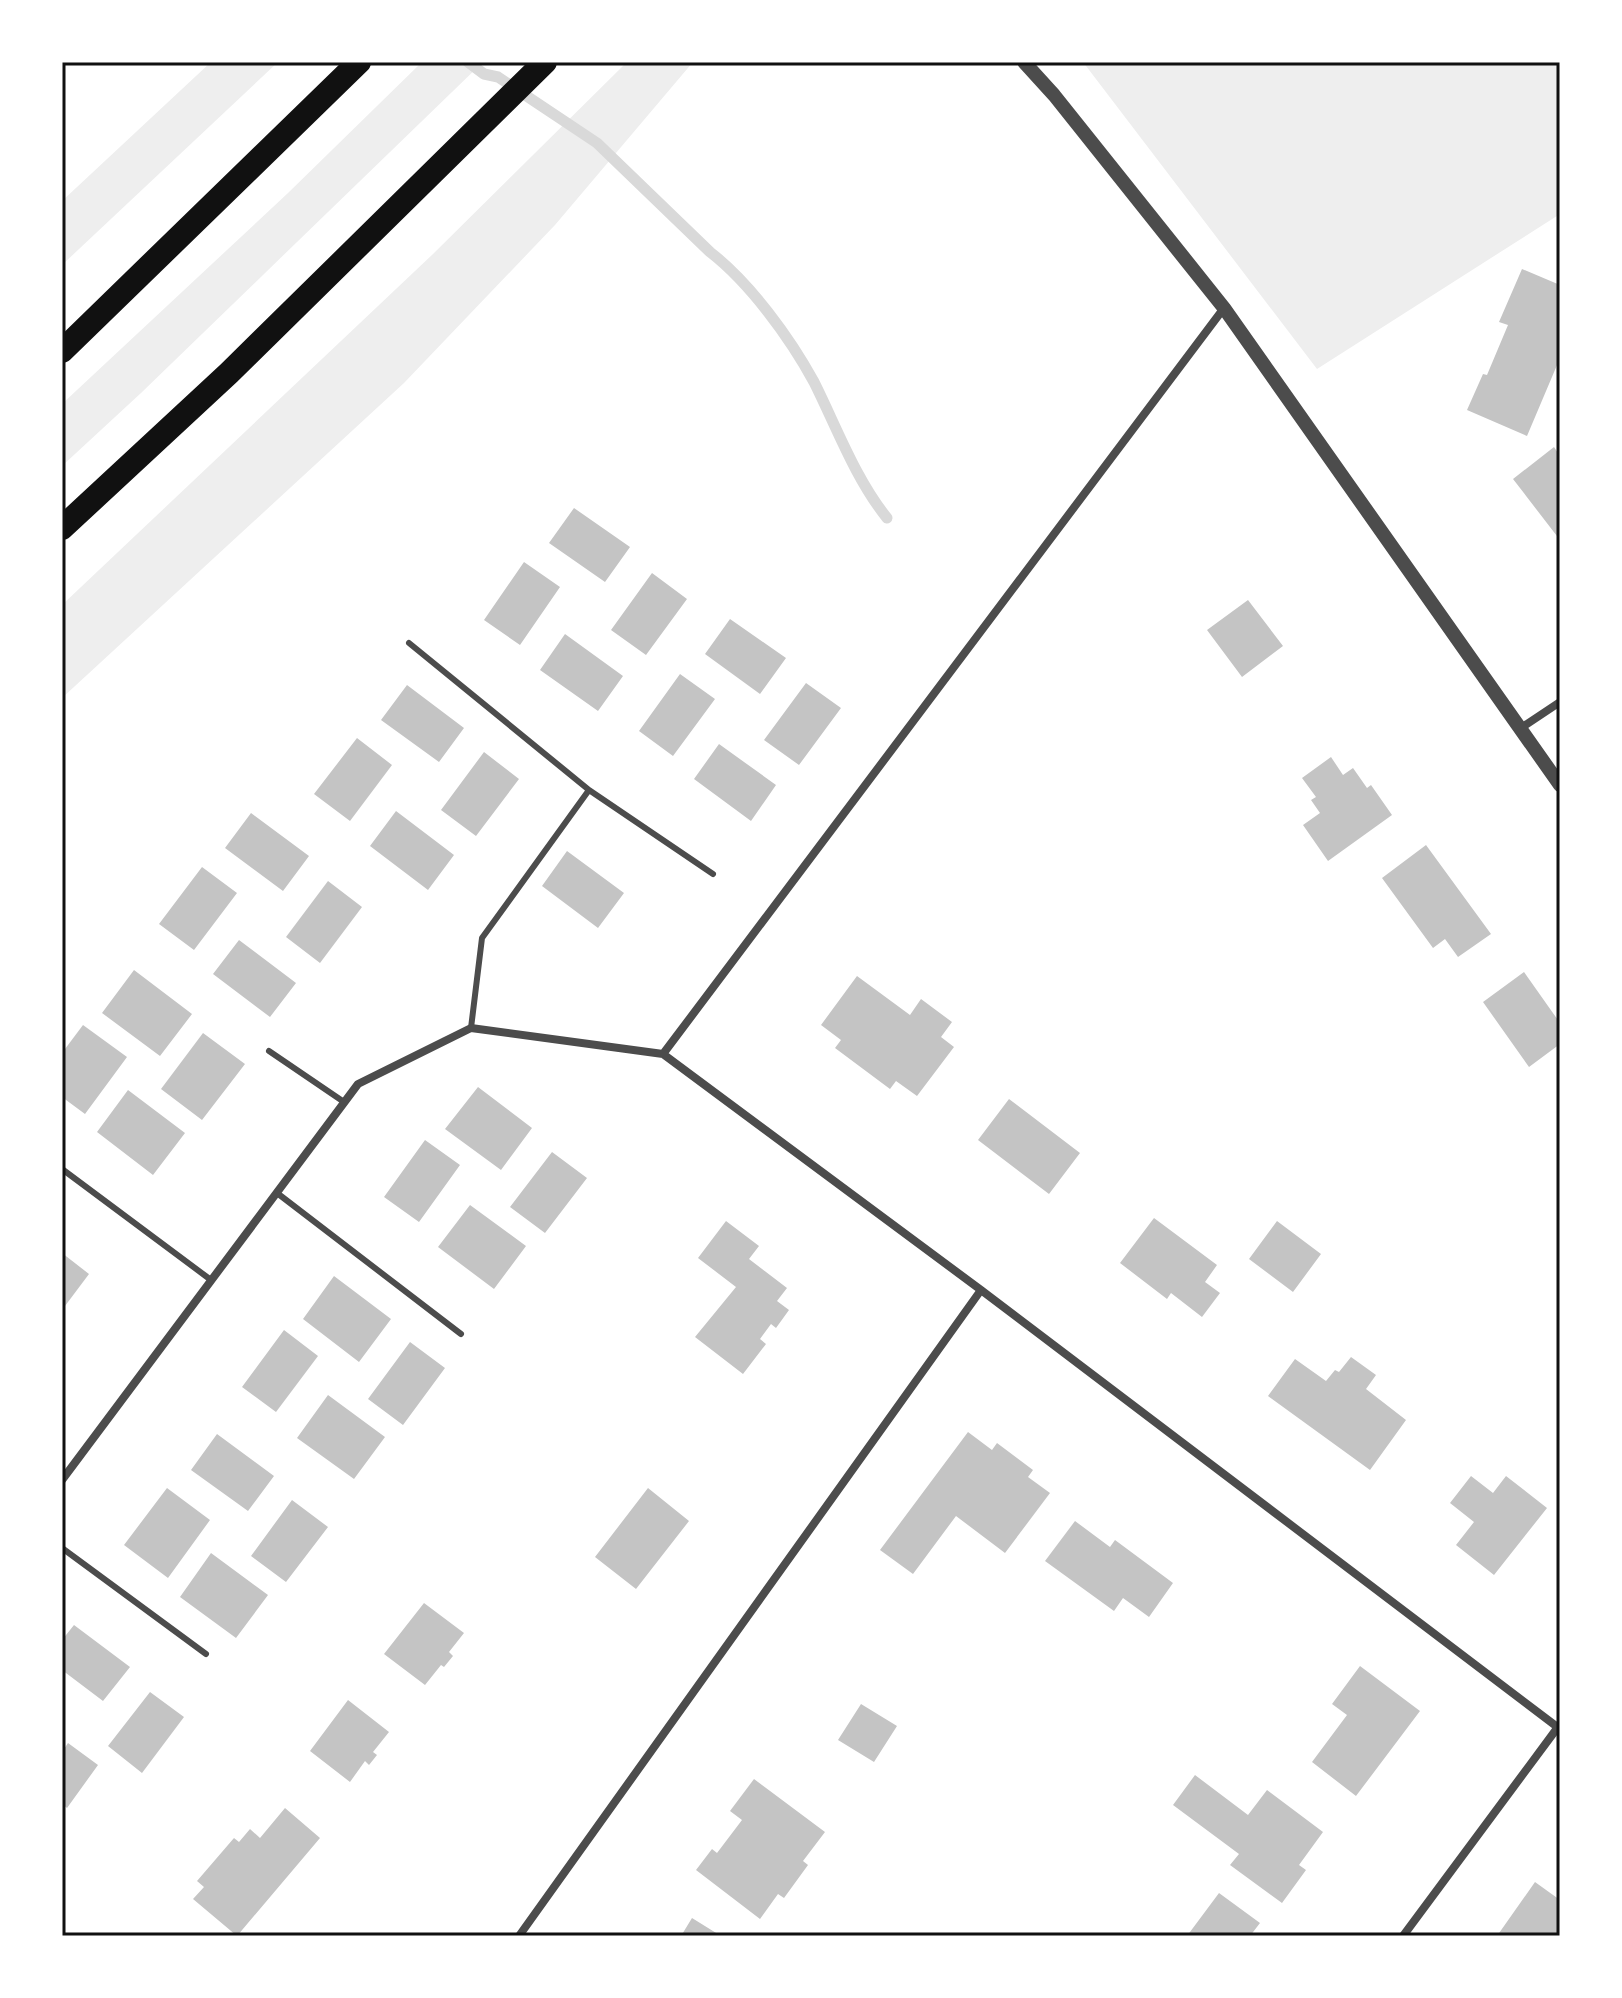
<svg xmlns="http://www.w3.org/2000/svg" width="1622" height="1998" viewBox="0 0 1622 1998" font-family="'Archivo Narrow',sans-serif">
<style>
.green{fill:#eee}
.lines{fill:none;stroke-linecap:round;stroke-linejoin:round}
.stream{stroke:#d9d9d9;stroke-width:11}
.building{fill:#c4c4c4}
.service{stroke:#4c4c4c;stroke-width:6}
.minor{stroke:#4c4c4c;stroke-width:8}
.tertiary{stroke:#4c4c4c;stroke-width:14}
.motorway{stroke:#111;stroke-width:24}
.neatline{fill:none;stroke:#111;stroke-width:3}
</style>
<rect width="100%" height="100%" fill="#fff"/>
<path class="green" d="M211 62H278L62 265V201Z
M422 62H483L141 393 62 466V404L288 193Z
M627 62H693L555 225 404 383 62 698V605L433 254Z
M1083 62H1560V214L1317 369Z"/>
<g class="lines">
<path class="stream" d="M468 62 484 74 498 77 597 143 710 252C750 283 790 338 814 382 837 428 855 478 887 518"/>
</g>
<path class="building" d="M1522 269 1560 285V358L1527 436 1467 410 1483 374 1487 375 1508 325 1499 322Z
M1554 447 1560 456V540L1513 479Z
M574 508 630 547 605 582 549 543Z
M524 562 560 587 520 645 484 620Z
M652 573 687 599 646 655 611 630Z
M1248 600 1283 646 1242 677 1207 630Z
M730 619 786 658 760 694 705 654Z
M565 634 623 676 598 711 540 670Z
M680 674 715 699 673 756 639 731Z
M806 683 841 708 799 765 764 740Z
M407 685 464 728 439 762 381 720Z
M357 738 392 765 350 821 314 794Z
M719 744 776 785 751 821 694 779Z
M484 752 519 779 476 836 441 810Z
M1331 757 1343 775 1353 768 1367 788 1371 785 1392 815 1328 861 1303 825 1320 813 1311 800 1316 797 1302 778Z
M396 811 454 855 428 890 370 846Z
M251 813 309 856 283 891 225 848Z
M1426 845 1491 934 1458 957 1445 939 1433 948 1382 878Z
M567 851 624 893 598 928 542 886Z
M202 867 237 893 194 950 159 924Z
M328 881 362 907 320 963 286 937Z
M239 940 296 983 270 1017 213 974Z
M134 970 192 1014 160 1056 102 1013Z
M1524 972 1560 1023V1044L1529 1067 1483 1002Z
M857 976 910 1015 921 999 952 1022 941 1037 954 1047 917 1096 896 1081 890 1089 835 1048 841 1040 821 1025Z
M83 1025 127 1057 85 1114 62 1097V1053Z
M203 1033 245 1064 202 1120 161 1089Z
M478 1087 532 1128 501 1170 445 1129Z
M128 1090 185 1133 153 1175 97 1132Z
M1009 1099 1080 1153 1049 1194 978 1140Z
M425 1140 460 1165 419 1222 384 1197Z
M552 1152 587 1178 545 1233 510 1207Z
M470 1205 526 1246 494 1289 438 1247Z
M1154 1218 1217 1265 1205 1282 1220 1293 1202 1317 1171 1293 1167 1299 1120 1263Z
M726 1221 759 1246 749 1259 787 1288 777 1301 789 1310 776 1328 771 1324 760 1339 766 1344 743 1374 695 1337 736 1287 698 1258Z
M1277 1221 1321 1254 1293 1292 1249 1259Z
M62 1253 89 1274 62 1310Z
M334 1276 391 1319 359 1362 303 1319Z
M284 1330 318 1356 276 1412 242 1387Z
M410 1342 445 1368 403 1425 368 1399Z
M1351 1357 1376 1375 1366 1389 1406 1420 1370 1470 1268 1396 1295 1359 1326 1381 1335 1370 1339 1372Z
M328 1395 385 1437 354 1479 297 1438Z
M968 1432 992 1450 997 1443 1033 1470 1028 1477 1050 1493 1005 1553 956 1516 913 1574 880 1550Z
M217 1434 274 1476 248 1511 191 1470Z
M1471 1476 1493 1493 1506 1476 1547 1508 1494 1575 1456 1545 1474 1522 1450 1503Z
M167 1488 210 1520 168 1578 124 1545Z
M648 1488 689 1521 636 1589 595 1557Z
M292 1500 328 1527 286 1582 251 1556Z
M1075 1521 1110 1547 1115 1540 1173 1583 1149 1617 1123 1598 1114 1611 1045 1561Z
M211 1553 268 1595 236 1638 180 1597Z
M424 1603 464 1633 449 1652 453 1656 444 1667 441 1665 425 1685 384 1654Z
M74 1625 130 1667 103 1701 62 1670V1640Z
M1360 1666 1420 1711 1356 1796 1312 1762 1347 1715 1332 1704Z
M150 1692 184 1717 142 1773 108 1746Z
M348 1700 389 1732 373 1752 377 1755 369 1765 365 1761 350 1782 310 1751Z
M861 1704 897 1726 874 1762 838 1740Z
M68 1743 98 1765 67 1808 62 1804V1752Z
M1195 1775 1248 1815 1267 1790 1323 1832 1299 1865 1306 1870 1282 1903 1230 1865 1239 1854 1173 1805Z
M754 1779 825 1832 803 1861 808 1865 784 1898 778 1894 760 1919 696 1870 712 1849 717 1853 742 1820 730 1811Z
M285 1808 320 1838 237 1936 193 1899 204 1887 197 1881 234 1838 239 1842 250 1829 260 1838Z
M1535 1882 1560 1900V1936H1497Z
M1219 1893 1260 1923 1250 1936H1187Z
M692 1918 721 1936H681Z"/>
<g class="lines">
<path class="service" d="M409 643 589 790 482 938 471 1028
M589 790 713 874
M269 1051 344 1102
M62 1169 211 1280
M277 1193 461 1334
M62 1548 206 1654"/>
<path class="minor" d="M1521 728 1560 702
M663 1054 981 1290 1560 1729
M62 1480 358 1084 471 1028 663 1054 1224 308
M519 1936 981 1290
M1403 1936 1558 1727"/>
<path class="tertiary" d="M1024 62 1054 95 1224 308 1560 785"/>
<path class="motorway" d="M62 351 359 62
M62 528 229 373 545 62"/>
</g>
<rect width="1622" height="1998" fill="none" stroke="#ffffff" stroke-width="128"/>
<rect x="64" y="64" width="1494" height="1870" class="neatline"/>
</svg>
